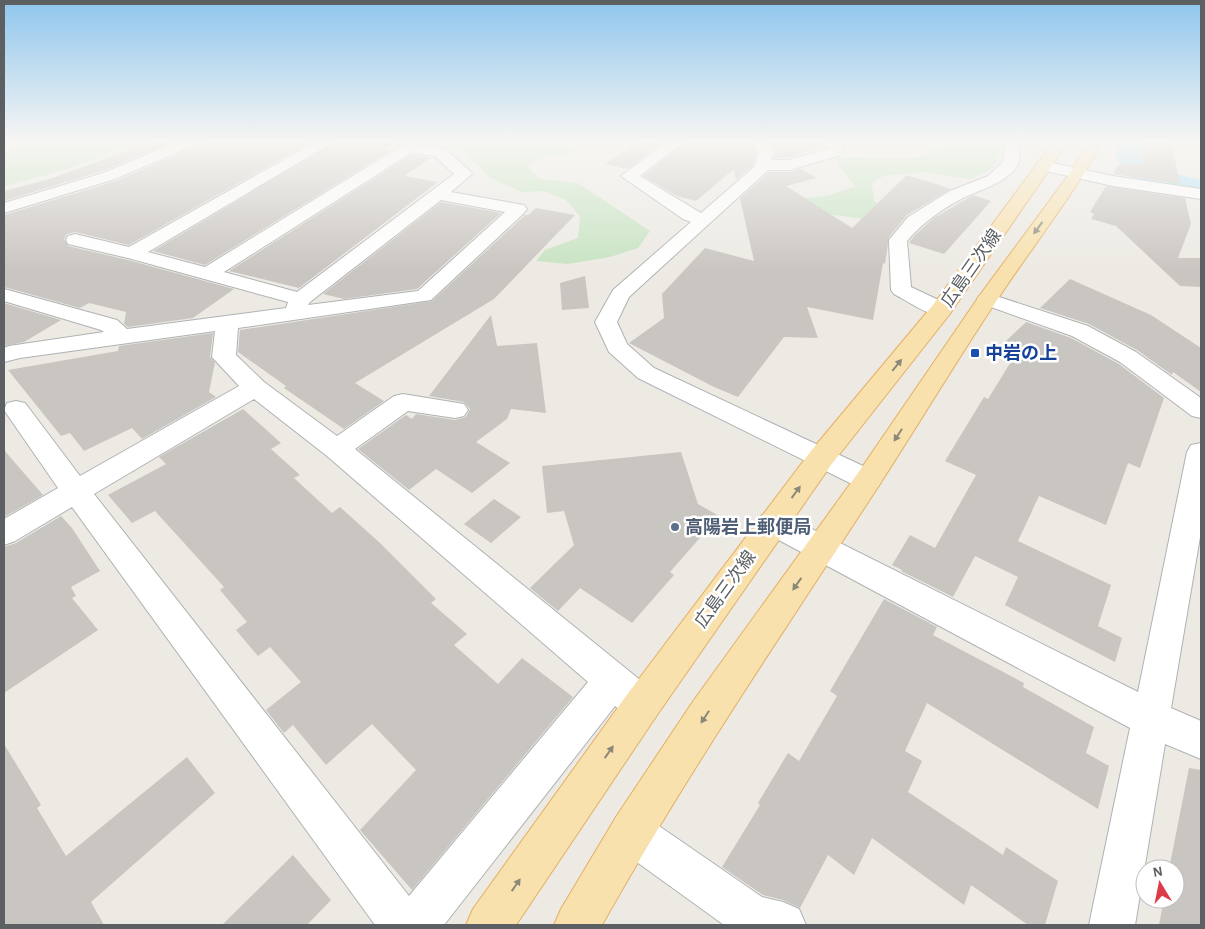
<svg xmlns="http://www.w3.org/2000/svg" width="1205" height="929" viewBox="0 0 1205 929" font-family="'Alegreya Sans','Noto Sans JP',sans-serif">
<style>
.green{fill:#c7e3c2}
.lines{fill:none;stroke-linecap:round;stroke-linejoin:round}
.river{fill:#a9e1f8;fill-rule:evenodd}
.building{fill:#c9c5c0}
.minor-casing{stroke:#afb2b5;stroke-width:2}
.major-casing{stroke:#e5ae64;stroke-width:2}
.minor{fill:#fff;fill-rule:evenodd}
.major{fill:#f8e1ad;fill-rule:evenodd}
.oneway{fill:#8b8779}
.transit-dot{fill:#1a4fb4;stroke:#fff;stroke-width:2}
.service-dot{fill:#5c6f8a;stroke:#fff;stroke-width:2}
.labels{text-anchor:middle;stroke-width:5;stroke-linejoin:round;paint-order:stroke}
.street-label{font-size:18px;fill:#5c6063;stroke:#fff}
.transit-label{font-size:18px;font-weight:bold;fill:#164399;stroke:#fff;text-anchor:start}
.service-label{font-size:18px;font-weight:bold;fill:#4e5e75;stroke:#fff;text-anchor:start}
</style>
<rect width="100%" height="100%" fill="#edeae4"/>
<path class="green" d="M29 141H136C94 162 49 175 4 186V148Z
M397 141H595L566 155 537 158 528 166 539 179 578 183 650 231 638 248 610 257 568 264 536 261 545 250 578 238 580 216 565 199 544 191 522 192 491 178 458 147Z
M944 141H1007L1001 148 993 168 971 179 923 172 883 176 872 184 874 200 890 215 879 221 813 212 779 202 831 195 855 186 838 165 837 158C866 155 897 164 925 155 931 153 939 145 944 141Z"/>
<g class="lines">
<path class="river" d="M1118 141H1148V156C1163 172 1180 176 1201 179V199C1167 196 1136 188 1116 158Z"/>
</g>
<path class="building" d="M153 141 173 142 102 171 4 201V191L50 179Z
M214 141H313L129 245 75 232 67 234 64 239 68 246 128 260 234 289 193 318 128 327 124 324 126 312 89 303 80 308 4 287V215L116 181 199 145Z
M337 141H398L384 150 390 151 205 265 153 251Z
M641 141H665L627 169 605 164Z
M687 141H750L756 152 752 166 736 180 734 169 696 201 677 196 643 176Z
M768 141H828V143L789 158H774L776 151Z
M1140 141H1170L1181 184 1113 174 1121 162 1144 165Z
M411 155 431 158 404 176 438 182 299 288 229 271Z
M800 169 817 178 786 186 852 228 907 175 951 189 907 215 889 237 885 264 883 263 873 320 807 307 818 338 784 337 738 397 714 387 629 343 664 318 662 294 705 248 754 261 740 198 769 172H790Z
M1106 186 1185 198 1191 224 1178 258H1201V287L1180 286 1116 226 1091 219 1094 214 1090 212Z
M973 195 991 201 944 254 909 243 914 236 934 218Z
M441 202 501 213 417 289 344 299 323 294Z
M536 208 575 215 494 299 355 383 384 401 344 429 284 388 286 386 238 352 240 330 432 301 525 215H528Z
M585 276 589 308 562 310 560 283Z
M1070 279 1151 315 1201 348V392L1173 372 1172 375 1137 350 1089 324 1040 308Z
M4 303 61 320 24 342 4 346Z
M491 315 497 346 537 343 546 413 511 409 507 419 476 442 510 463 472 493 436 469 409 490 358 449 406 415 412 419 416 414 455 420 466 417 470 409 464 402 429 396Z
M1026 322 1071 338 1119 364 1164 398 1140 468 1128 463 1106 525 1039 496 1018 541 1111 585 1098 626 1122 638 1115 662 1005 605 1018 577 975 556 953 597 901 571 902 570 892 565 910 535 935 548 976 475 945 461 984 397 988 399 1020 347 1005 342Z
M213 333 210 357 215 362 209 392 216 397 142 439 132 428 84 451 70 433 61 436 8 370 118 351 119 346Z
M243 409 281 443 271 449 300 475 294 478 332 513 340 507 380 543 436 599 431 603 467 634 454 645 498 684 522 658 573 697 412 890 360 830 416 770 372 724 326 765 293 725 284 733 266 710 301 682 270 647 258 656 236 630 247 622 220 590 224 587 155 511 132 523 108 495 166 464 159 457Z
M4 450 43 495 4 517Z
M681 452 698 504 719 516 670 572 674 575 632 623 580 588 558 611 530 588 574 545 564 511 547 513 542 466Z
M494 499 521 517 491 543 464 524Z
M61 516 72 528 100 571 71 587 76 596 72 598 98 630 4 693V547L16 543Z
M884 599 937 627 933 635 1024 683 1023 687 1094 727 1086 753 1109 766 1098 809 927 703 905 751 922 761 908 792 1003 855 1006 847 1058 881 1045 925H1028L971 885 964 905 872 838 854 875 828 855 800 908 783 900 763 895 722 867 760 805 758 803 788 753 799 761 837 696 830 691Z
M4 744 41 805 37 808 66 856 187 757 215 793 91 902 104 925H4Z
M1189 768 1201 770V925H1159L1164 899H1175V869H1169Z
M293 855 331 900 307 925H222Z"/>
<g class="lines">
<defs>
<path id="minor" d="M179 141H199L197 144 115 179 4 213V203L103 173Z
M317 141H335L148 252 205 267 403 145 408 144 445 149 470 171 472 174 451 192 524 205 527 209 524 213 431 300 238 328 236 355 264 382 337 436 394 396 403 394 464 404 468 410 464 416 455 418 408 411 355 449 655 692 661 705 655 718 642 723 629 718 615 706 444 925H375L72 507 15 541 4 545V519L58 488 4 410 7 403 16 401 25 403 80 476 239 386 212 357 215 331 20 358 4 362V348L9 346 104 332 101 330 4 301V289L117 320 127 329 286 308 288 302 128 258 68 244 66 240 68 236 75 234 129 247ZM411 153 435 156 454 174 297 292 224 272ZM441 200 505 212 418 291 308 305 310 302ZM254 399 327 456 588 682 409 896 94 494Z
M668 141H685L640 176 701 213 754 167 758 152 752 141H766L774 152 771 160H789L829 149 832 141H846L840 155 790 170H768L629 297 617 322 627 344 654 368 878 473 882 480 878 487 868 490 858 487 638 378 609 352 595 322 613 290 691 222 683 219 621 176Z
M1005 141H1021L1018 145C1019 150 1020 159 1018 164 1010 182 979 190 963 198 942 209 922 223 907 241L911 287 949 305 952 310 949 315C931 319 910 302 894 294L891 290 889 240 908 217 950 191 988 176 1003 162Z
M1043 161 1113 176 1201 189V199L1113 186 1037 169 1035 166 1037 163Z
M987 293 1088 326 1136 352 1201 398V418L1192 416 1120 362 1072 336 980 303 977 299 980 295Z
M1201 443V531L1171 708 1201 721V759L1165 744 1135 925H1089L1130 728 762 531 758 523 762 515 773 511 784 515 1138 692 1187 452 1191 445Z
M631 811 646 817 762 897 783 902 799 909 806 925H724L616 847 610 832 616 817Z"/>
<path id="major" d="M1054 141H1069L949 315 831 465 655 718 516 925H466L473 909 629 692 811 451 933 305Z
M1089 141H1103C1072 197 1032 247 997 300 955 363 917 427 876 490 782 634 686 775 602 925H554L561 909 616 817 694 700 858 473 980 295 1070 173Z"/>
</defs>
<use href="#minor" class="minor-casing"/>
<use href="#major" class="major-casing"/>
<use href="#minor" class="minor"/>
<use href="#major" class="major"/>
</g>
<defs><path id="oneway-solid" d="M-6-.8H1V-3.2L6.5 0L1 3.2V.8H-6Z" transform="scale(1.25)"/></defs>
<g class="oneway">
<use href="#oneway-solid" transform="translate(1038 228) rotate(126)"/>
<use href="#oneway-solid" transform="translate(897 365) rotate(-51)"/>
<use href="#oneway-solid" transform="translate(898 435) rotate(123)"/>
<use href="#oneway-solid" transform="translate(796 492) rotate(-54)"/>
<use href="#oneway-solid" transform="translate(797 584) rotate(125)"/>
<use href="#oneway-solid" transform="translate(705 717) rotate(123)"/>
<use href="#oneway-solid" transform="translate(609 752) rotate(-55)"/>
<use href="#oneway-solid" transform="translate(516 885) rotate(-55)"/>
</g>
<linearGradient id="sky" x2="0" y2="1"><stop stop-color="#8fc6ee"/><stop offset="0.52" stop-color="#f7f6f3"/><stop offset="1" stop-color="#f7f6f3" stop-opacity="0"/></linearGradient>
<rect width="1205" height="271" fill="url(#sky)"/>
<rect class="transit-dot" x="970" y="348" width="10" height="10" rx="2.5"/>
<circle class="service-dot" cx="675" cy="527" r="5"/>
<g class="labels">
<g class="street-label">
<text transform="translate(971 268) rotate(-55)" y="6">広島三次線</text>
<text transform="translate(725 589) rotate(-54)" y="6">広島三次線</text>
</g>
<g class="transit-label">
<text x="985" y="359">中岩の上</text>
</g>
<g class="service-label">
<text x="685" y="533">高陽岩上郵便局</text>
</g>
</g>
<rect width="1205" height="929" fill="none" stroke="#5c6063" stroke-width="10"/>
<g transform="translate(1160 884) rotate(350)"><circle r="24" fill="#ffffff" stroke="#bebfc1"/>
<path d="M0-4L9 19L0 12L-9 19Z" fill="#db3c47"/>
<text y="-8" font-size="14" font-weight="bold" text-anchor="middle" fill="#5c6063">N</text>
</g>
</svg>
